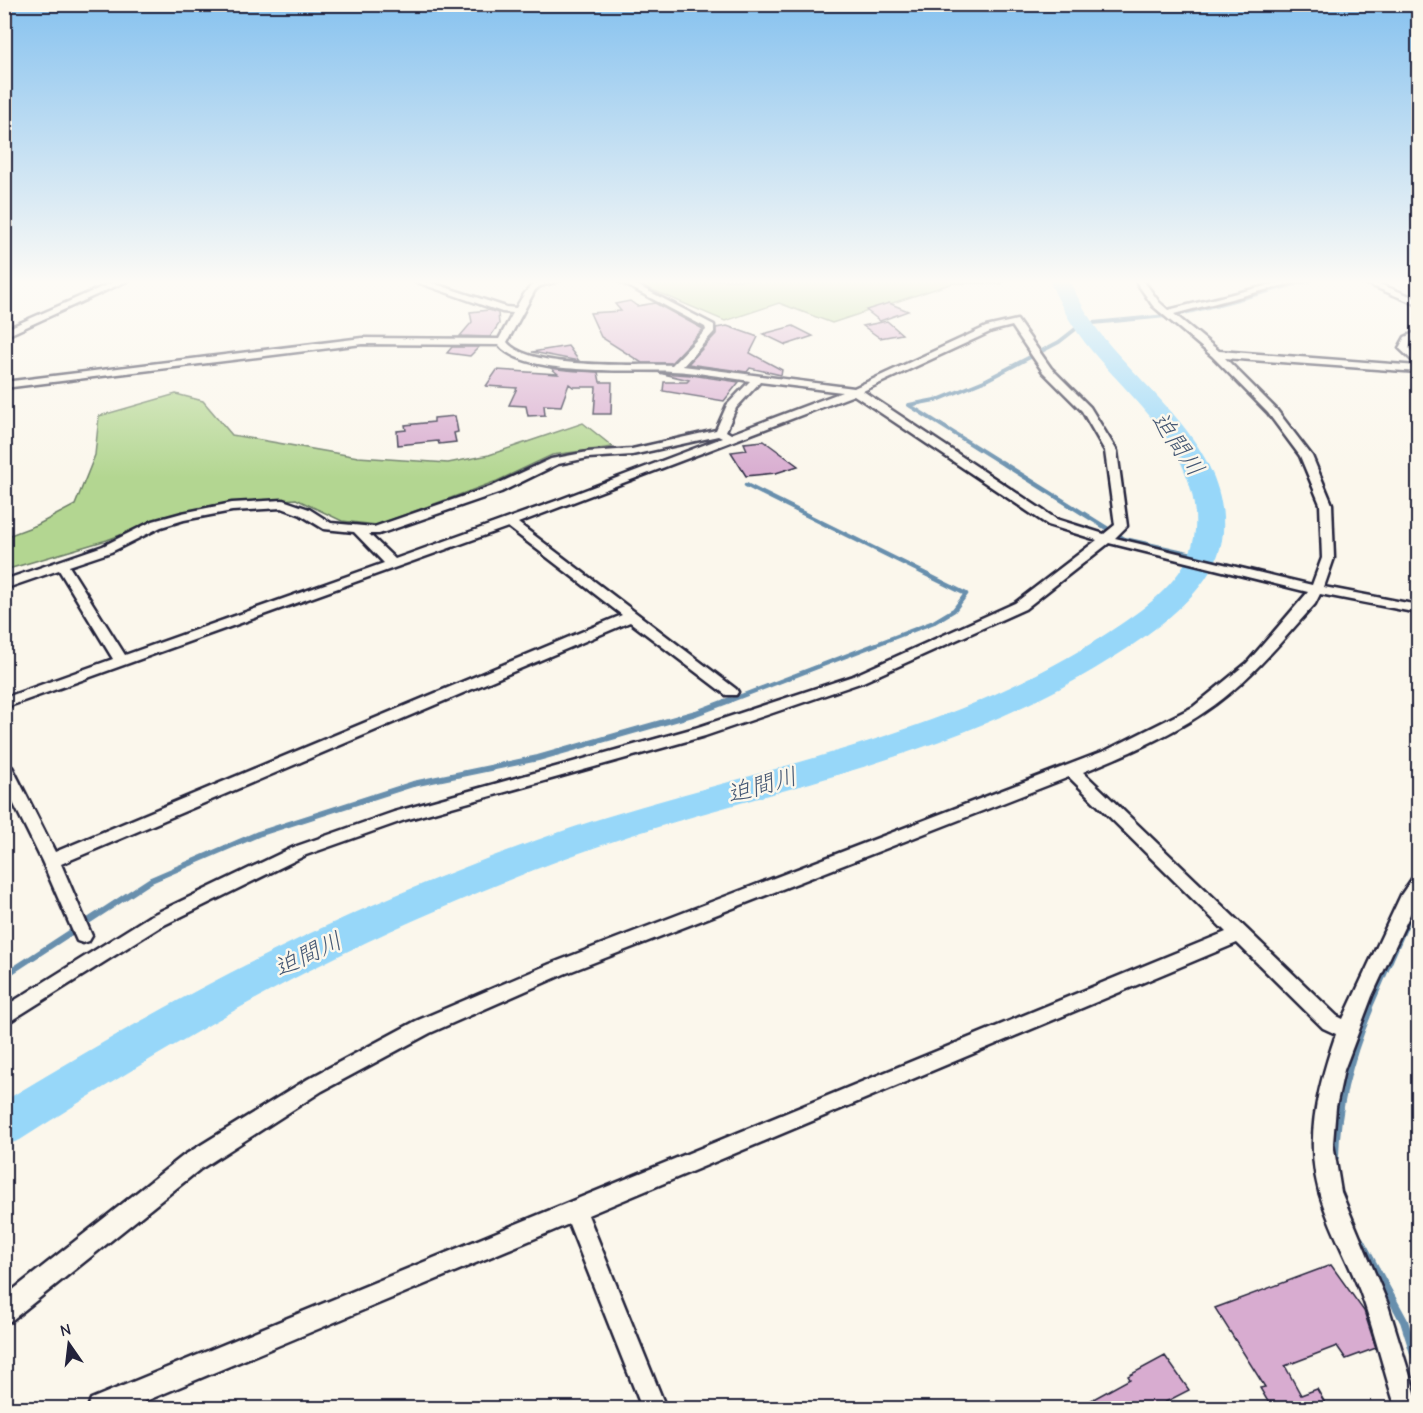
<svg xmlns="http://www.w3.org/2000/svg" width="1423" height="1413" viewBox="0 0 1423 1413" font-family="'Comic Neue','Klee One',sans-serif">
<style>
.green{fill:#b3d691;stroke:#6a7c66;stroke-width:1.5}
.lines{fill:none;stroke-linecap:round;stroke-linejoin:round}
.stream-far3{stroke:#688fad;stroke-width:4}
.stream-far2{stroke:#688fad;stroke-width:4.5}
.stream-far1{stroke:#688fad;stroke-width:6}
.stream{stroke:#688fad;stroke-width:8}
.river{fill:#97d7f9;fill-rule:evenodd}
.building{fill:#d8acd0;stroke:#22223b;stroke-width:1.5}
.street-casing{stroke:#22223b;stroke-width:5}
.street{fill:#fbf7ec;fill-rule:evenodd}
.labels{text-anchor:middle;stroke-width:5;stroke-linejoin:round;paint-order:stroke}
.water-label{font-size:24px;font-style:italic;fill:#455874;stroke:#fbf7ec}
</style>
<rect width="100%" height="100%" fill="#fbf7ec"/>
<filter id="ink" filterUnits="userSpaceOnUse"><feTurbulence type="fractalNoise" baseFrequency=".0167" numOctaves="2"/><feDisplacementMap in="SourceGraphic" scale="12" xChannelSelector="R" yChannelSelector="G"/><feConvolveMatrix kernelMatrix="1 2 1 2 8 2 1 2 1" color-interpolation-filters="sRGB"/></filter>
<g filter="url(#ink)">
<path class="green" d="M629 280H1004L1002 284 953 283 832 323 779 303 725 321Z
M176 394 203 401 232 435 358 457 448 463 489 455 583 423 613 447 552 455 497 481 377 525 342 521 296 499 218 504 171 516 107 540 5 570V537L37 525 75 505 95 455 99 416Z"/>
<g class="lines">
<path class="stream-far3" d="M1408 346 1418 338
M1003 464 909 405 940 399 984 381 1059 342 1082 324 1177 315 1311 280"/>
<path class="stream-far2" d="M1001 462 1124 539 1201 556
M726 702 934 622 954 610 966 594 746 485"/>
<path class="stream-far1" d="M4 976 151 880 258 834 413 784 538 758 696 713 730 700
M1368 1011 1418 896"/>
<path class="stream" d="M1335 1157C1336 1105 1349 1058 1369 1010
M1360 1240 1404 1321 1418 1366"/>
<path class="river" d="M1049 280H1069C1079 300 1089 319 1103 337 1150 395 1228 449 1223 532 1220 577 1177 613 1144 637 989 747 806 780 629 836 564 857 502 882 440 909 292 972 155 1054 20 1140L4 1146V1101C136 1021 271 946 413 888 474 863 536 839 599 819 777 764 965 732 1121 624 1154 602 1192 572 1195 530 1200 453 1136 404 1091 350 1073 329 1061 306 1049 280Z"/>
</g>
<path class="building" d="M630 301 637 306 655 303 703 329 671 363H642L601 337 590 313 621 311 615 304Z
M889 303 908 311 880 321 866 310Z
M489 310 498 313 499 324 490 337 460 336 472 322 470 312Z
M887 321 902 334 880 338 863 326Z
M727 326 758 337 750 353 782 370 781 375 750 368 747 372 688 364 716 334V328Z
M793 326 813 336 786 345 763 334Z
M568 346 579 361 532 352Z
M452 347H479L470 356 447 353Z
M551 368 598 372 600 382H612L611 414H594L596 387H573L569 384 561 406 544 405 545 415 528 416 526 406 509 405 517 388 486 386 497 370 558 374Z
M659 373 691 375 739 382 724 401 663 391 664 382H687L689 380Z
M455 416 458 432 454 433 456 442 439 444 438 441 398 445 397 431 406 430 405 425 434 422V418Z
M764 441 798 466 776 473 746 476 731 452 747 450 744 443Z
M1331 1265 1364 1311 1376 1348 1346 1359 1337 1346 1285 1366 1301 1395 1317 1389 1328 1408H1268L1270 1405 1260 1388 1265 1387 1215 1308Z
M1165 1356 1189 1390 1154 1408H1077L1130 1379 1128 1376Z"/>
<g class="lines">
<defs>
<path id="street" d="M118 280H129L4 337V330Z
M411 280H423L506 307 516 308C530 283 533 280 562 280L540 286 535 290 507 342C529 370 636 364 672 365L706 330 705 327 617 280H627L714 325V332L683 366 854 388 986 327 1017 320 1051 368 1090 407 1117 451 1127 526 1115 538 1312 585 1322 558 1320 504 1300 456 1268 413 1212 356 1153 306 1135 280H1143L1159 302 1168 310 1289 280H1303L1174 314 1219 351 1418 366 1399 348 1405 337 1418 331V337L1412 341 1409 348 1418 358V372L1225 358 1276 409 1312 456 1332 504 1334 558 1324 587 1418 605V613L1320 594 1315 604C1280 643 1247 684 1203 713 1169 736 1122 756 1083 772L1337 1016 1343 1019 1401 895 1412 879 1418 878V897L1372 996 1344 1070 1336 1107 1333 1143 1341 1192 1387 1302 1418 1402V1408H1396C1383 1369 1374 1329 1360 1291 1349 1263 1334 1236 1324 1207 1302 1148 1316 1092 1336 1034L1323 1028 1237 943 588 1215 666 1408H642L569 1224 129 1408H88L91 1399 1226 932 1069 777 564 974 430 1033 322 1091 199 1170 12 1320 4 1324V1297L183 1156 308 1079 416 1021 550 964 1107 750 1193 707 1247 663 1308 592 1109 543 1025 609 863 682 705 736 405 820 306 855 160 927 4 1025V1007L148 917 294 847 394 812 695 728 853 676 1015 603 1097 540 1048 525 854 395 518 523 736 689 738 692 736 695H726L630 622 61 864 92 936 89 941 83 943 77 941 42 861 4 784V762L12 767 55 852 622 615 508 527 4 708V698L113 659 59 570 4 589V580L103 546 153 521 182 513 232 503 283 500 309 509 331 523 374 527 493 486 551 459 588 452 632 449 716 430 727 405 750 381C724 377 698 372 672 371 633 369 524 377 499 345L362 344 4 388V382L362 338 499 339 513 313 502 312ZM1012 326 1043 372 1082 411 1105 451 1115 525 1104 534 1056 519 863 391 992 331ZM760 382 842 392 731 434 726 431 736 408ZM718 436 722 438 556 501 395 559 369 534H379L501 492 558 464 588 458 632 455ZM282 508 301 515 324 529 354 532 384 563 125 655 69 566 111 552 161 527 184 520 232 511Z
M1358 280H1369L1418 299V305Z"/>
</defs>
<use href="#street" class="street-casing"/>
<use href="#street" class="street"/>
</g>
</g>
<linearGradient id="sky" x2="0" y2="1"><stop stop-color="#87c2ef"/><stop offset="0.59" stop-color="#fdfbf6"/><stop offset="1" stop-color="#fdfbf6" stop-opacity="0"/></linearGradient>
<rect width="1423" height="478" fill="url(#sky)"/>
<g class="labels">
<g class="water-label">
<text transform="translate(1178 444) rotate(55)" y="8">迫間川</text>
<text transform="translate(762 785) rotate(-16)" y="8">迫間川</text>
<text transform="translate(308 954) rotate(-25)" y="8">迫間川</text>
</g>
</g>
<rect width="1423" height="1413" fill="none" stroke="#fbf7ec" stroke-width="24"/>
<rect x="12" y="12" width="1399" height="1389" fill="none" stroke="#22223b" stroke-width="2" filter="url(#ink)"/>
<g transform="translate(69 1344) rotate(346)" stroke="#fbf7ec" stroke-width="4.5" paint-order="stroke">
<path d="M0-4.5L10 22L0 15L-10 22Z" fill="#22223b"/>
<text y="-9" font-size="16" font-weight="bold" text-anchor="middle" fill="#22223b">N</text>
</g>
</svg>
